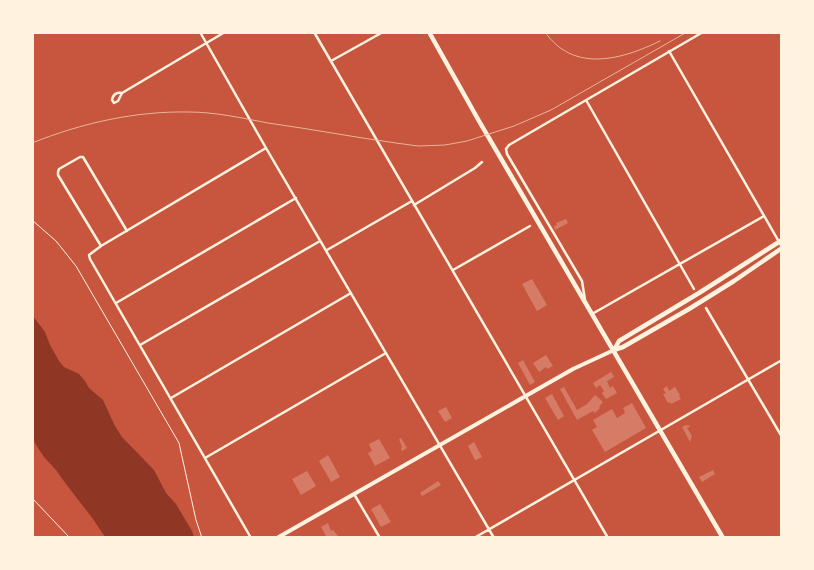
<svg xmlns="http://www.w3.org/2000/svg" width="814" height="570" viewBox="0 0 814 570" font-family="Helvetica,sans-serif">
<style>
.water{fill:#8f3625}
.building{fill:#d67c66}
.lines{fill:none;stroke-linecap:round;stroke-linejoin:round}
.path{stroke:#fff3e0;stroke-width:1}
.minor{stroke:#fff3e0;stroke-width:2.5}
.secondary{stroke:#fff3e0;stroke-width:4}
.primary{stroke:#fff3e0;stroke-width:4.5}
.rail{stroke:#e9b49f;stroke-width:1}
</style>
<rect width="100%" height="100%" fill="#c8553d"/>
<path class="water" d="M33 316 45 332 50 345 59 361 64 367 79 374 85 381 89 388 103 400 115 426 122 437 154 470 166 493 176 504 192 531 194 537H105L93 519 66 484 56 470 44 457 33 440Z"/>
<path class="building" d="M566 219 568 223 555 230 554 226 557 225 556 223Z
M532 279 547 305 537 311 522 284Z
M546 355 553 366 547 369 546 367 539 372 533 363Z
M523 360 535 382 530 385 518 363Z
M611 372 614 377 607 381 610 388 613 386 617 393 606 399 602 393 604 391 600 385 596 388 593 383Z
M667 386 669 391 675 387 680 395 679 396 681 399 671 404 670 402 668 403 663 394 666 393 663 389Z
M564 387 577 410 587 404 595 395 603 402 599 407 600 408 595 413 593 411 577 420 560 389Z
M552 394 564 416 558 420 545 398Z
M632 403 646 428 605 452 592 430 597 427 593 420 612 409 617 418 625 413 623 408Z
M446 407 452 418 445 422 438 411Z
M686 425 691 426 687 428 692 436 690 442 682 427Z
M401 438 407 448 402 451 401 449 402 447 399 439Z
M379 439 390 458 375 466 368 453 372 451 369 444Z
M474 442 482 457 476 460H475L468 446Z
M328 455 340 477 331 482 319 461Z
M713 470 715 474 702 482 699 477Z
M307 471 316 486 301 495 292 479Z
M438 481 441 485 422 496 420 493Z
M380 504 391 522 381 527 371 509Z
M328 523 331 531 333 530 337 535 341 538H327L321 527Z"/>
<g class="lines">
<path class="path" d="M32 220 56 241 76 266 179 443 196 520 202 538
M32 498 70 538"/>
<path class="minor" d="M200 32 266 148 494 538
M314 32 608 538
M669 51 782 247
M331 61 383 32
M122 93 118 101 114 103 112 100C113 94 117 92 122 93L225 32
M586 100 694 289
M414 205 475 168 482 162
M101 246 58 175V172L59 169 80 157H83L127 231
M327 250 412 201
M453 270 530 226
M585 300 582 281 507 154 506 149 509 145 703 32
M116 303 296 198
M706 308 782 437
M592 314 764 216
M140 345 320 241
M171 398 351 293
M205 458 386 353
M354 494 380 538
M251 538 90 259 89 255 101 246 266 148
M474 538 782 360"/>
<path class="secondary" d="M277 538 573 369 614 350"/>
<path class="primary" d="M429 32 479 121 723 538
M614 350 619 341 699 293 782 240
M614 350 623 347 689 309 734 281 782 248"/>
<path class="rail" d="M545 32C574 74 623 59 660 41
M32 143C82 123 135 111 189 112 215 112 242 118 268 123 311 129 353 137 396 143L418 146 445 145 467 141 514 126 551 110 687 32"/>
</g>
<rect width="814" height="570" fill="none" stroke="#fff3e0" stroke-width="68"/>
</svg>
